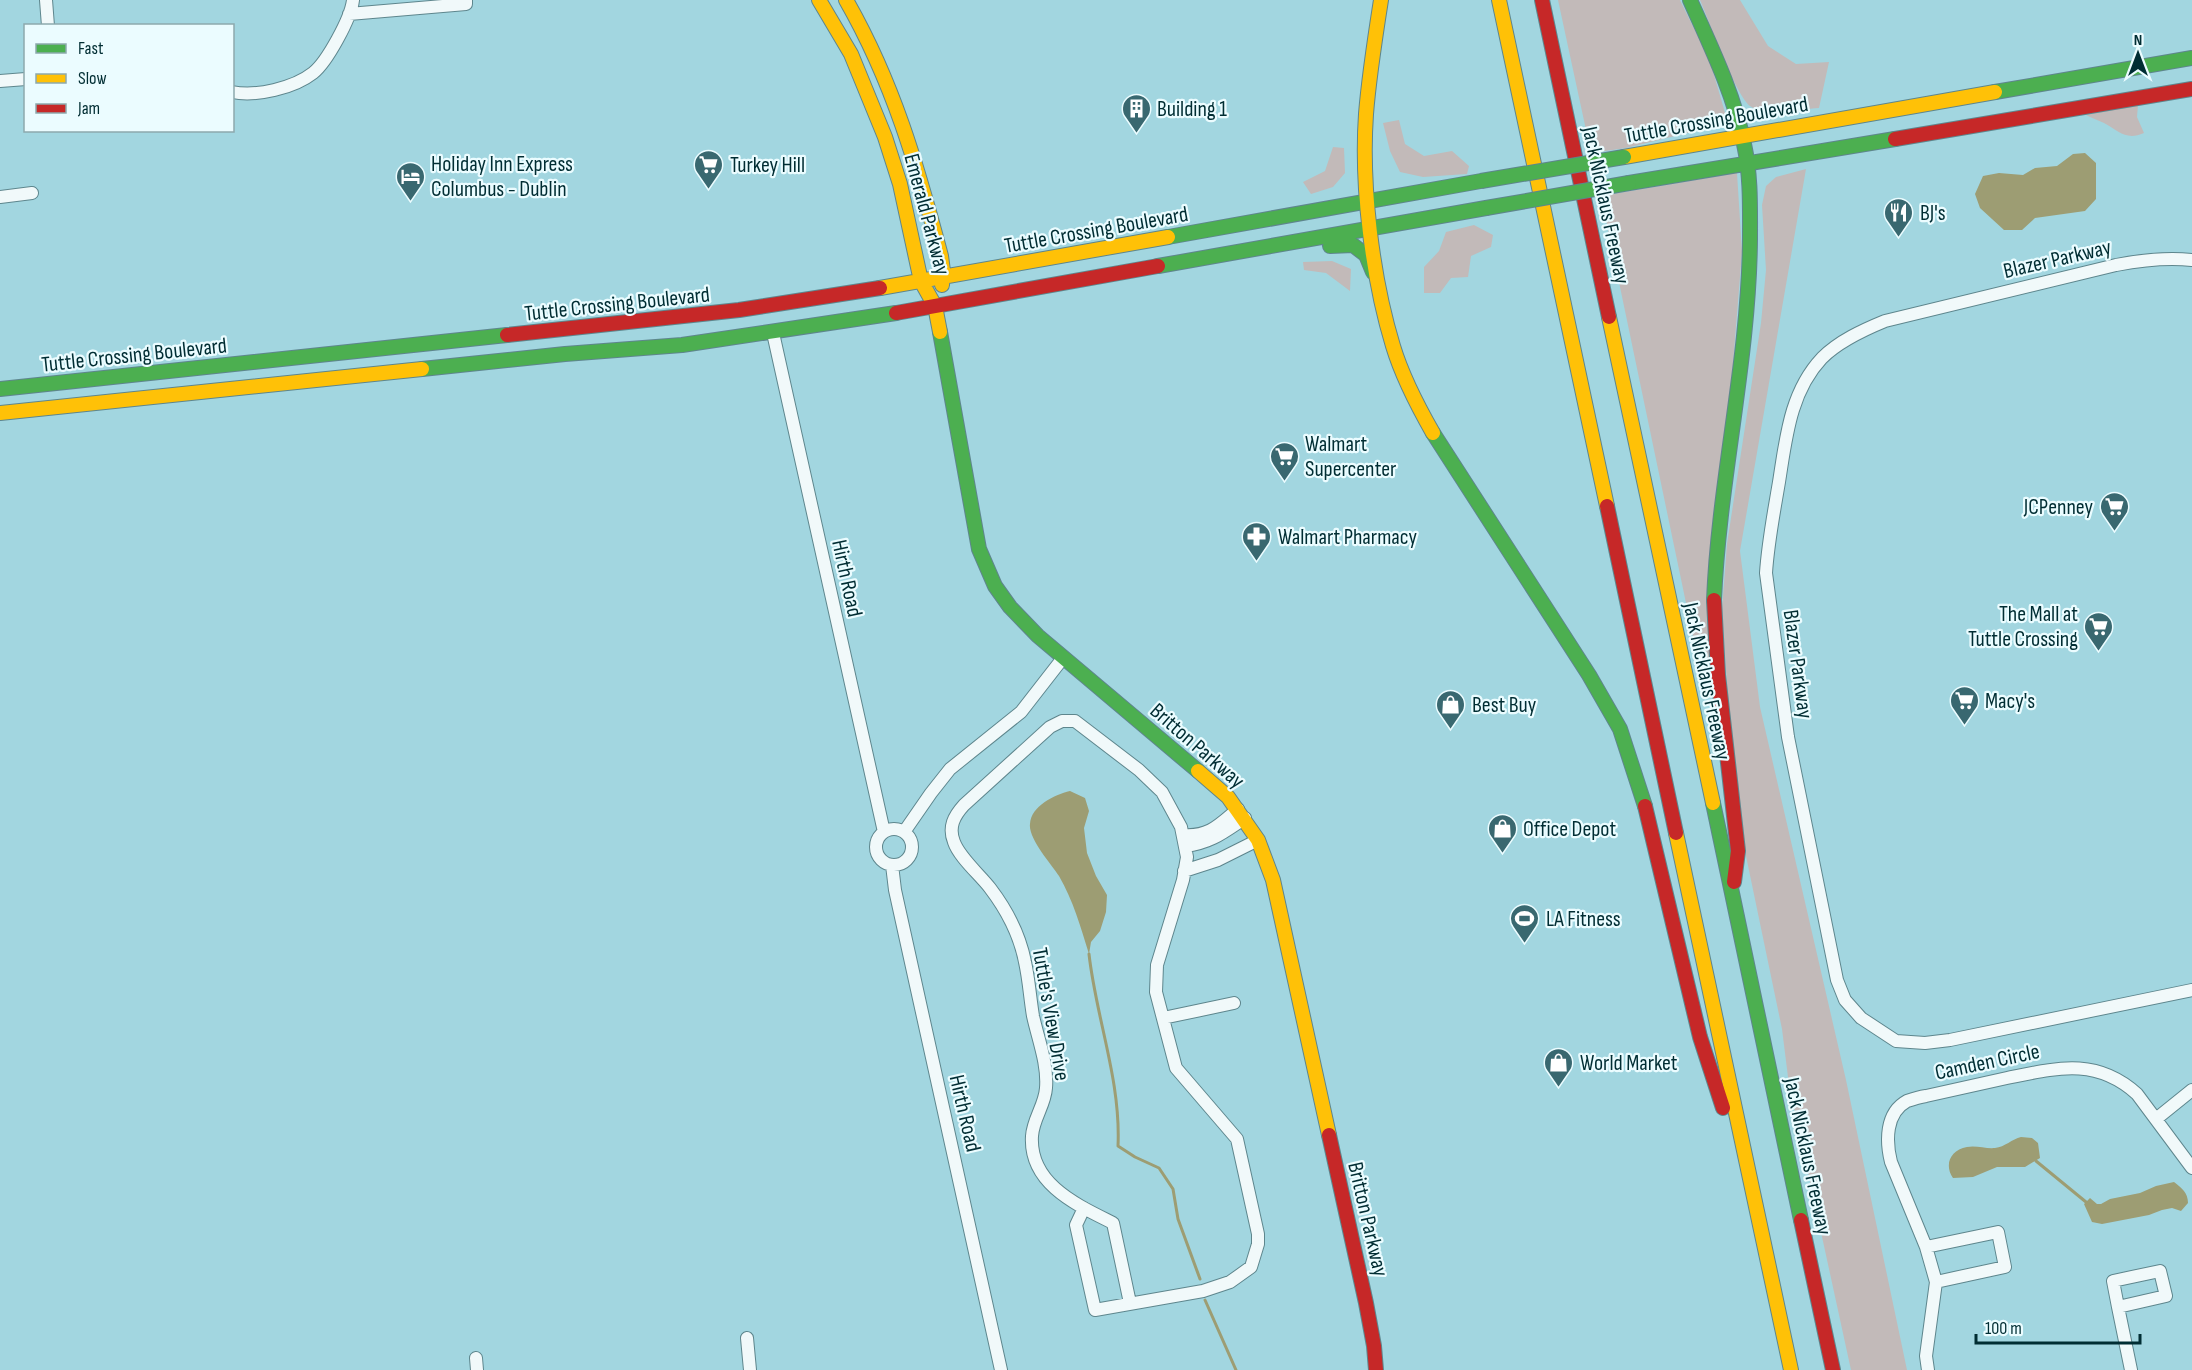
<svg xmlns="http://www.w3.org/2000/svg" width="2192" height="1370" viewBox="0 0 2192 1370" font-family="'Sofia Sans Condensed',sans-serif">
<style>
.green{fill:#c2bab9}
.water{fill:#9d9d73}
.lines{fill:none;stroke-linecap:round;stroke-linejoin:round}
.stream{stroke:#9d9d73;stroke-width:3}
.street-casing{stroke:#5e868d;stroke-width:14}
.fast-casing{stroke:#5e868d;stroke-width:16}
.slow-casing{stroke:#5e868d;stroke-width:16}
.jam-casing{stroke:#5e868d;stroke-width:16}
.street{stroke:#f1f9fa;stroke-width:12}
.fast{stroke:#4caf50;stroke-width:14}
.slow{stroke:#ffc107;stroke-width:14}
.jam{stroke:#c62828;stroke-width:14}
.fast-bridge-casing{stroke:#5e868d;stroke-width:16;stroke-linecap:butt}
.fast-bridge{stroke:#4caf50;stroke-width:14}
.labels{text-anchor:middle;stroke-width:4.5;stroke-linejoin:round;paint-order:stroke}
.poi-label{font-size:22px;fill:#002d33;stroke:#ebfcff;text-anchor:start}
.street-label{font-size:22px;fill:#002d33;stroke:#ebfcff}
</style>
<rect width="100%" height="100%" fill="#a2d6e0"/>
<path class="green" d="M1558 0H1680L1710 61 1728 123 1626 148 1591 153Z
M1700 0H1740L1768 46 1796 64 1829 62 1819 108C1801 109 1765 117 1750 106 1735 94 1709 21 1700 0Z
M2138 105 2137 117 2144 133C2126 141 2119 131 2104 123 2098 120 2091 118 2086 115Z
M1399 120 1405 144 1424 156 1452 151 1469 166 1467 174 1423 177 1400 172 1390 151 1383 123Z
M1333 147 1344 148 1345 173 1333 187 1311 194 1303 182 1325 171Z
M1806 169 1740 551 1760 707 1846 1080 1907 1370H1851L1789 1085 1782 1029 1746 856 1729 715 1722 609 1727 544 1761 323 1766 270 1762 205 1766 186 1776 177Z
M1737 173 1742 252 1709 663 1700 670 1601 196Z
M1474 225 1493 235 1491 247 1471 256 1468 277 1451 278 1440 293H1424V267L1439 251 1446 232Z
M1332 261 1351 269 1350 291 1326 273 1304 270 1303 262Z"/>
<path class="water" d="M2085 153 2096 163V199L2085 211 2035 218 2022 230H2004L1980 208 1975 194 1983 176 1999 173 2023 175 2035 168 2057 166 2073 154Z
M1070 791 1085 798 1089 811 1084 828 1087 853 1096 876 1107 895 1106 912 1100 931 1091 942 1089 954C1081 928 1073 900 1059 876 1051 864 1028 838 1030 824 1031 806 1054 795 1070 791Z
M2021 1137 2032 1138 2038 1143 2040 1158 2025 1167H1997L1973 1177 1953 1178C1944 1165 1950 1150 1967 1147 1976 1145 1986 1149 1995 1148 2005 1147 2012 1139 2021 1137Z
M2174 1182C2182 1188 2188 1193 2188 1203L2181 1211 2172 1208 2162 1210 2149 1215 2102 1224 2092 1222 2084 1204 2090 1198 2097 1204H2101L2110 1199 2140 1193 2156 1186Z"/>
<g class="lines">
<path class="stream" d="M1089 954C1096 1018 1121 1080 1118 1146L1135 1157 1159 1168 1173 1189 1178 1219 1200 1279
M2036 1161 2086 1202
M1205 1300 1236 1370"/>
<defs>
<path id="street" d="M46 0 48 26
M349 14 466 4V0
M0 81 26 79
M232 92C256 97 294 88 313 73 327 62 351 18 353 0
M0 197 32 193
M2192 260C2166 257 2142 260 2116 265L1885 321C1863 330 1839 341 1822 358 1790 392 1786 438 1779 482 1774 512 1768 542 1766 573L1788 737 1837 980 1845 1000 1861 1018 1896 1041 1925 1043 1950 1040 2192 990
M773 333 884 832
M876 847a18 18 0 1 1 36 0a18 18 0 1 1-36 0Z
M904 832 931 793 950 769 1021 712 1063 658
M1183 835C1209 837 1219 825 1238 809
M1185 846C1211 843 1224 832 1245 818
M892 865 895 890 1001 1370
M1184 871 1218 860 1258 840
M1163 1018 1234 1003
M2156 1119 2192 1090
M1084 1208 1076 1225 1095 1310 1203 1291 1230 1282 1251 1267 1258 1244V1234L1237 1139 1176 1068 1156 992 1157 965 1183 880 1187 857 1181 827 1162 792 1139 770 1075 721H1062L1050 727 964 805C954 816 948 827 954 842 959 857 980 875 990 888 1006 909 1020 936 1025 962 1029 980 1030 998 1033 1016 1038 1039 1048 1064 1046 1088 1045 1105 1033 1119 1032 1136 1029 1184 1077 1205 1113 1223L1130 1303
M1926 1247 1998 1232 2005 1267 1936 1282
M2160 1271 2166 1296 2118 1307 2113 1281Z
M2118 1307 2131 1370
M747 1338 750 1370
M476 1358 477 1370
M1928 1370 1926 1356 1936 1282 1926 1247 1891 1162C1886 1142 1885 1113 1907 1101 1913 1099 1920 1097 1926 1096 1953 1090 1980 1084 2007 1078 2057 1068 2096 1057 2137 1094L2192 1168"/>
<path id="fast" d="M1690 0C1711 47 1734 94 1744 144 1751 176 1750 207 1750 239 1749 361 1719 479 1714 600
M1995 92 2192 58
M1629 183 1895 139
M1168 237 1481 181
M1330 246 1353 245 1366 255 1373 272
M1158 266 1486 208
M940 332 979 549 995 586 1010 607 1038 636 1198 771
M422 369 565 354 682 345 896 313
M0 389 507 335
M1433 433 1589 675 1620 729 1645 806
M1713 803 1801 1220"/>
<path id="slow" d="M819 0 851 54 885 137 900 184 921 281 935 306 940 332
M846 0C893 82 917 165 941 256L943 271 942 285
M1381 0C1375 38 1369 76 1366 114 1361 185 1372 277 1393 346 1402 376 1417 405 1433 433
M1499 0 1607 506
M1624 157 1995 92
M880 288 1168 237
M1609 317 1713 803
M0 413 422 369
M1198 771 1228 797 1258 840 1273 880 1329 1135
M1676 833 1791 1370"/>
<path id="jam" d="M1542 0 1609 317
M1895 139 2192 89
M896 313 1158 266
M507 335 739 310 880 288
M1607 506 1676 833
M1714 600 1718 675 1738 851 1734 882
M1645 806 1700 1037 1723 1108
M1329 1135 1366 1303 1374 1346 1376 1370
M1801 1220 1833 1370"/>
</defs>
<use href="#street" class="street-casing"/>
<use href="#fast" class="fast-casing"/>
<use href="#slow" class="slow-casing"/>
<use href="#jam" class="jam-casing"/>
<use href="#street" class="street"/>
<use href="#fast" class="fast"/>
<use href="#slow" class="slow"/>
<use href="#jam" class="jam"/>
<defs>
<path id="fast-bridge" d="M1481 181 1624 157
M1486 208 1629 183"/>
</defs>
<use href="#fast-bridge" class="fast-bridge-casing"/>
<use href="#fast-bridge" class="fast-bridge"/>
</g>
<defs>
<symbol id="building-pin" viewBox="-11 -11 22 30"><path d="M0 17L-7.5 6A9.5 9.5 0 1 1 7.5 6Z" fill="#396870" stroke="#ebfcff"/><path d="M-4-6H4V6H1V3H-1V6H-4ZM-2.5-4.3h1.7v1.8h-1.7ZM.8-4.3h1.7v1.8H.8ZM-2.5-1h1.7V.8h-1.7ZM.8-1h1.7V.8H.8Z" fill="#fff"/></symbol>
<symbol id="supermarket-pin" viewBox="-11 -11 22 30"><path d="M0 17L-7.5 6A9.5 9.5 0 1 1 7.5 6Z" fill="#396870" stroke="#ebfcff"/><path d="M-6-5.5h2.5l.6 2H6L4.5 2H-2.5L-4.4-4H-6ZM-1.5 3.2a1.3 1.3 0 1 0 .1 0ZM3 3.2a1.3 1.3 0 1 0 .1 0Z" fill="#fff"/></symbol>
<symbol id="hotel-pin" viewBox="-11 -11 22 30"><path d="M0 17L-7.5 6A9.5 9.5 0 1 1 7.5 6Z" fill="#396870" stroke="#ebfcff"/><path d="M-6-4.5h1.5V1H6V5H4.5V3h-9V5H-6ZM-4 0a1.8 1.8 0 1 1 3.6 0ZM.5 0V-2.5h3Q6-2.5 6 0Z" fill="#fff"/></symbol>
<symbol id="restaurant-pin" viewBox="-11 -11 22 30"><path d="M0 17L-7.5 6A9.5 9.5 0 1 1 7.5 6Z" fill="#396870" stroke="#ebfcff"/><path d="M-5-6h1v4h1v-4h1v4h1v-4h1v5L-1.5 .5V6h-2V.5L-5-1ZM5-6V6H3V1.5H1.5Q1.5-4 5-6Z" fill="#fff"/></symbol>
<symbol id="pharmacy-pin" viewBox="-11 -11 22 30"><path d="M0 17L-7.5 6A9.5 9.5 0 1 1 7.5 6Z" fill="#396870" stroke="#ebfcff"/><path d="M-2-6h4v4h4v4h-4v4h-4v-4h-4v-4h4Z" fill="#fff"/></symbol>
<symbol id="shop-pin" viewBox="-11 -11 22 30"><path d="M0 17L-7.5 6A9.5 9.5 0 1 1 7.5 6Z" fill="#396870" stroke="#ebfcff"/><path d="M-5-2.5h2.3a2.7 3.5 0 0 1 5.4 0H5L5.5 6h-11ZM-1.5-2.5h3a1.5 2.3 0 0 0-3 0Z" fill="#fff"/></symbol>
<symbol id="stadium-pin" viewBox="-11 -11 22 30"><path d="M0 17L-7.5 6A9.5 9.5 0 1 1 7.5 6Z" fill="#396870" stroke="#ebfcff"/><path d="M0-5a6.5 5 0 1 0 0 10a6.5 5 0 1 0 0-10ZM-3.5-1.8h7v3.6h-7Z" fill="#fff"/></symbol>
</defs>
<g fill-rule="evenodd">
<use href="#building-pin" x="1120" y="92" width="33" height="45"/>
<use href="#supermarket-pin" x="692" y="148" width="33" height="45"/>
<use href="#hotel-pin" x="394" y="160" width="33" height="45"/>
<use href="#restaurant-pin" x="1882" y="196" width="33" height="45"/>
<use href="#supermarket-pin" x="1268" y="440" width="33" height="45"/>
<use href="#supermarket-pin" x="2098" y="490" width="33" height="45"/>
<use href="#pharmacy-pin" x="1240" y="520" width="33" height="45"/>
<use href="#supermarket-pin" x="2082" y="610" width="33" height="45"/>
<use href="#supermarket-pin" x="1948" y="684" width="33" height="45"/>
<use href="#shop-pin" x="1434" y="688" width="33" height="45"/>
<use href="#shop-pin" x="1486" y="812" width="33" height="45"/>
<use href="#stadium-pin" x="1508" y="902" width="33" height="45"/>
<use href="#shop-pin" x="1542" y="1046" width="33" height="45"/>
</g>
<g class="labels">
<g class="poi-label">
<text x="1157" y="116">Building 1</text>
<text x="431" y="171">Holiday Inn Express<tspan x="431" dy="25">Columbus - Dublin</tspan></text>
<text x="730" y="172">Turkey Hill</text>
<text x="1920" y="220">BJ's</text>
<text x="1305" y="451">Walmart<tspan x="1305" dy="25">Supercenter</tspan></text>
<text x="2093" y="514" text-anchor="end">JCPenney</text>
<text x="1278" y="544">Walmart Pharmacy</text>
<text x="2078" y="621" text-anchor="end">The Mall at<tspan x="2078" dy="25">Tuttle Crossing</tspan></text>
<text x="1985" y="708">Macy's</text>
<text x="1472" y="712">Best Buy</text>
<text x="1523" y="836">Office Depot</text>
<text x="1546" y="926">LA Fitness</text>
<text x="1580" y="1070">World Market</text>
</g>
<g class="street-label">
<text transform="translate(1716 119) rotate(-10)" y="8">Tuttle Crossing Boulevard</text>
<text transform="translate(1607 205) rotate(78)" y="8">Jack Nicklaus Freeway</text>
<text transform="translate(928 214) rotate(75)" y="8">Emerald Parkway</text>
<text transform="translate(1096 229) rotate(-10)" y="8">Tuttle Crossing Boulevard</text>
<text transform="translate(2057 258) rotate(-13)" y="8">Blazer Parkway</text>
<text transform="translate(617 303) rotate(-6)" y="8">Tuttle Crossing Boulevard</text>
<text transform="translate(134 354) rotate(-6)" y="8">Tuttle Crossing Boulevard</text>
<text transform="translate(848 578) rotate(78)" y="8">Hirth Road</text>
<text transform="translate(1799 664) rotate(82)" y="8">Blazer Parkway</text>
<text transform="translate(1708 681) rotate(78)" y="8">Jack Nicklaus Freeway</text>
<text transform="translate(1198 745) rotate(41)" y="8">Britton Parkway</text>
<text transform="translate(1052 1014) rotate(80)" y="8">Tuttle's View Drive</text>
<text transform="translate(1987 1061) rotate(-12)" y="8">Camden Circle</text>
<text transform="translate(966 1113) rotate(77)" y="8">Hirth Road</text>
<text transform="translate(1809 1156) rotate(78)" y="8">Jack Nicklaus Freeway</text>
<text transform="translate(1369 1219) rotate(77)" y="8">Britton Parkway</text>
</g>
</g>
<rect x="24" y="24" width="210" height="108" fill="#ebfcff" stroke="#8da9ad" stroke-width="1.5"/>
<rect x="36" y="44" width="30" height="9" fill="#4caf50" stroke="#8da9ad" stroke-width="1.5"/>
<text x="78" y="54" font-size="18" fill="#002d33">Fast</text>
<rect x="36" y="74" width="30" height="9" fill="#ffc107" stroke="#8da9ad" stroke-width="1.5"/>
<text x="78" y="84" font-size="18" fill="#002d33">Slow</text>
<rect x="36" y="104" width="30" height="9" fill="#c62828" stroke="#8da9ad" stroke-width="1.5"/>
<text x="78" y="114" font-size="18" fill="#002d33">Jam</text>
<g transform="translate(2138 54)" stroke="#ebfcff" stroke-width="4.5" paint-order="stroke">
<path d="M0-4.5L10 22L0 15L-10 22Z" fill="#002d33"/>
<text y="-9" font-size="16" font-weight="bold" text-anchor="middle" fill="#002d33">N</text>
</g>
<path d="M1976 1334v9h164v-9" fill="none" stroke="#002d33" stroke-width="3"/>
<text x="1985" y="1334" font-size="18" fill="#002d33" stroke="#ebfcff" stroke-width="4.5" paint-order="stroke">100 m</text>
</svg>
